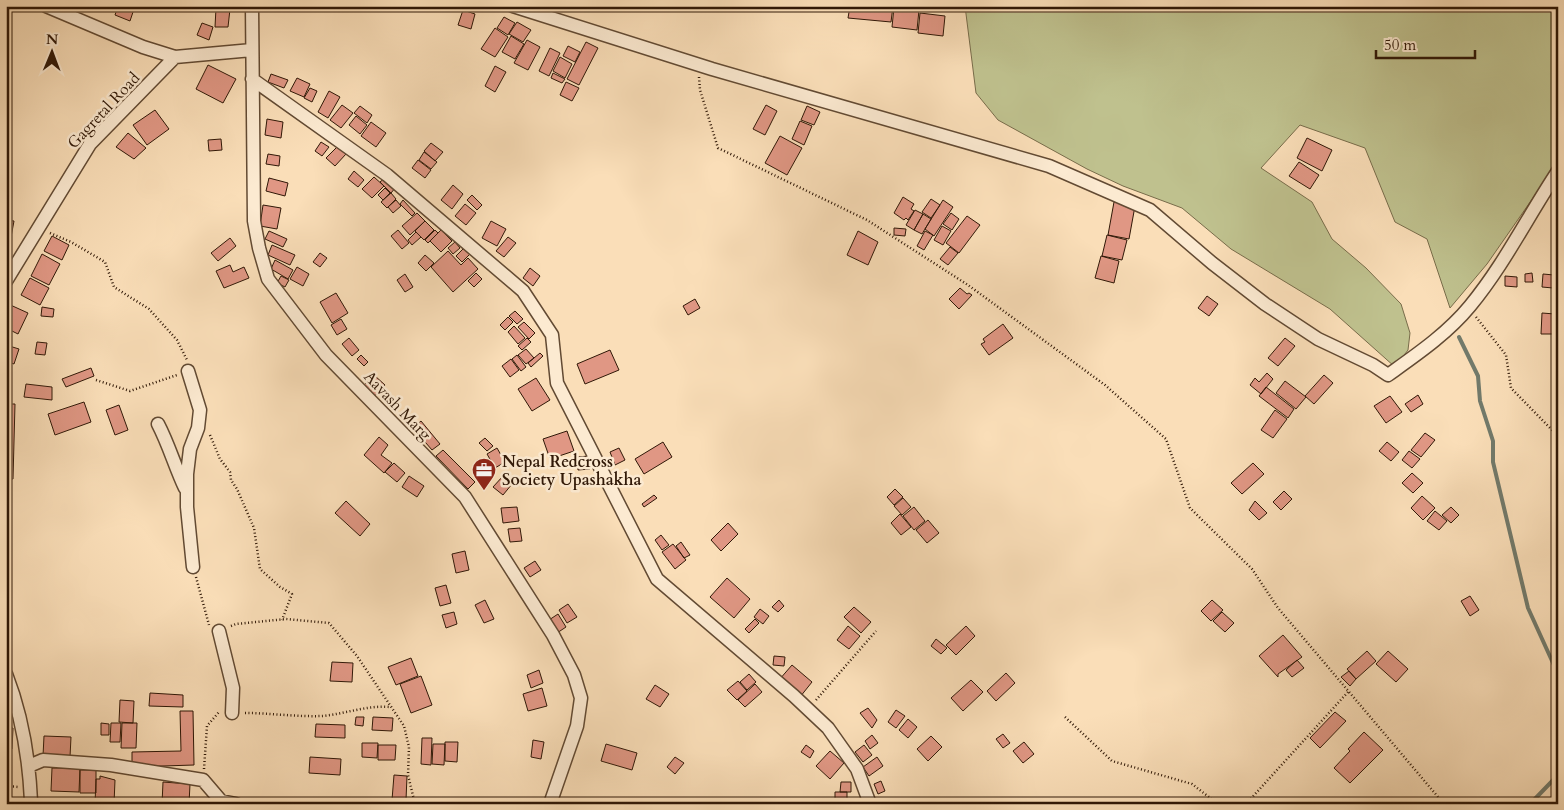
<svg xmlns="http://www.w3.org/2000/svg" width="1564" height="810" viewBox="0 0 1564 810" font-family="Cardo,serif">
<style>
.green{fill:#bfc18e;stroke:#786c4a}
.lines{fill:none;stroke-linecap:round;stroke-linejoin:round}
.stream{stroke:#727a6b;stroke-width:4}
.building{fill:#e09784;stroke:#301807}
.street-casing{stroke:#624a33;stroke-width:15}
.path{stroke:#301807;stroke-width:2.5;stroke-dasharray:1 2.5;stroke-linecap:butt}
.street{stroke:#fcead1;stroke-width:12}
.labels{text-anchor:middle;stroke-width:5;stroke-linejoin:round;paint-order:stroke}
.street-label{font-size:16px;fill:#301807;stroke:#fcead1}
.poi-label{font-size:16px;font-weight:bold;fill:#301807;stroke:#fcead1;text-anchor:start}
</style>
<rect width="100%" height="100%" fill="#fadeb8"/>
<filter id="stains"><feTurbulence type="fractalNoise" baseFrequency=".004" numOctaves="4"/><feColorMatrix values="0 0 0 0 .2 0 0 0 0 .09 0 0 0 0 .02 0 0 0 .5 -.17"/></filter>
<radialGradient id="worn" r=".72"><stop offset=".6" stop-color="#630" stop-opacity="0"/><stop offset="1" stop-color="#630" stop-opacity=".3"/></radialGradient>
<path class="green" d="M965 6H1558V162L1487 264 1450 308 1427 239 1395 222 1365 148 1300 125 1261 168 1312 202 1332 239 1366 268 1401 304 1410 333 1408 350 1395 367 1330 309 1231 249 1182 208 1123 186 1087 169 998 120 976 93Z"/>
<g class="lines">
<path class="stream" d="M1459 337 1478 376 1480 401 1493 441V462L1528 608 1558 674
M1530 804 1558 775"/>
</g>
<path class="building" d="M118 6H135L130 21 115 15Z
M805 6H848V11Z
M850 6H893L891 22 848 18Z
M894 7 919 10 917 30 892 27Z
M216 8 230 9 228 27H215Z
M463 10 475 14 471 29 458 25Z
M920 13 945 16 943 36 918 33Z
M504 17 515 23 508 35 497 28Z
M517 22 531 30 523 42 509 34Z
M202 23 213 27 209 40 197 35Z
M495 28 508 37 495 57 481 49Z
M511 36 524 44 515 59 502 52Z
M527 40 540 47 528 70 514 63Z
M586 42 598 48 579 85 567 79Z
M568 46 580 52 575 62 563 56Z
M550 48 560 53 549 76 539 71Z
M560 57 572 64 565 78 553 71Z
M208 65 236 79 223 103 196 89Z
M495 66 506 72 495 92 485 86Z
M553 73 565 79 562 83 551 78Z
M271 74 288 80 284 88 268 82Z
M297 78 310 84 304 97 290 91Z
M566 82 579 88 572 101 560 95Z
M310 88 317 91 312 102 304 98Z
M329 91 340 97 328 118 318 112Z
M342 105 353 113 341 128 330 120Z
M766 105 777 111 765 135 753 129Z
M360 106 372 115 367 123 354 113Z
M807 106 820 112 814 125 801 120Z
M155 110 169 129 147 145 133 125Z
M356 116 367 125 360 134 349 125Z
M267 119 283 122 281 138 265 135Z
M800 121 812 126 804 145 792 139Z
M371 122 386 133 376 147 361 136Z
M128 133 146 148 134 159 116 147Z
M780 136 802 148 787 175 765 163Z
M1307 138 1332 150 1322 171 1297 158Z
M221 139 222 150 209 151 208 140Z
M321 142 329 147 322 156 315 151Z
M431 143 443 152 435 161 424 151Z
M338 146 346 154 335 166 326 158Z
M424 152 437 162 431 169 419 160Z
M268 154 280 156 279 166 266 164Z
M418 160 431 170 425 178 412 168Z
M1299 162 1319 175 1310 189 1289 176Z
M354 171 364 180 358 187 348 179Z
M374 177 384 186 372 198 362 189Z
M386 177 396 187 391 193 380 182Z
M269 178 288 183 285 196 266 191Z
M453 185 463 194 452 209 441 200Z
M385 188 390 193 383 200 378 195Z
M391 193 396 199 387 208 381 202Z
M472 195 482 205 477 210 467 200Z
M903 197 914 204 911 209 914 211 908 220 906 218 904 220 894 213Z
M931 199 940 205 931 218 922 212Z
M396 200 401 206 393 213 388 207Z
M403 200 415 213 412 216 400 204Z
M943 200 953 207 934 236 925 229Z
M1114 202 1135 206 1129 239 1108 235Z
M465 204 476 213 466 225 455 216Z
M263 205 281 208 277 229 260 226Z
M915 210 923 214 914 230 906 225Z
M417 213 425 221 410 235 402 226Z
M951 213 959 219 952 230 943 224Z
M923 214 931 219 922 234 914 230Z
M967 216 980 225 959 253 946 243Z
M6 220 14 221 11 237 6 236Z
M425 221 434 230 424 240 415 231Z
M491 221 506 229 497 246 482 238Z
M942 226 951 231 943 245 934 240Z
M894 228 906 229 905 236 894 235Z
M398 230 409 243 402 249 391 236Z
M435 230 438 233 428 243 425 240Z
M441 230 452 241 441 252 430 241Z
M269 231 287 239 283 247 265 239Z
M858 231 878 242 868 265 847 255Z
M925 231 933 235 924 250 917 246Z
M416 232 421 237 412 245 408 240Z
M1107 235 1127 240 1122 260 1102 256Z
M52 236 69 245 62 260 44 251Z
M508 237 516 243 504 257 496 251Z
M230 238 236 246 218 261 211 253Z
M455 242 460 248 453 254 448 248Z
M272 245 295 255 290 265 268 255Z
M467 245 473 251 462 262 456 256Z
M950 247 958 253 948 265 940 259Z
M448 251 461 265 468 258 478 269 453 292 431 267Z
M320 253 327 258 320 267 313 262Z
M42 254 60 264 49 285 31 276Z
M425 255 434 263 426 271 418 263Z
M1101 256 1119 261 1114 283 1095 278Z
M275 260 293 270 288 279 271 269Z
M230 265 233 272 244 267 249 278 224 288 216 271Z
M297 267 309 274 303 286 290 279Z
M530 268 540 276 533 286 523 278Z
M476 273 482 279 474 287 468 281Z
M1532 273 1533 282H1525V274Z
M405 274 413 287 405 292 397 280Z
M1543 274 1554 275 1553 288 1542 287Z
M281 276 289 280 285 287 277 283Z
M1505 276 1517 277V287L1505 286Z
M30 278 49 288 40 305 21 295Z
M960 288 967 294 969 293 972 295 959 309 949 299Z
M336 293 348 313 332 323 320 302Z
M1207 296 1218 304 1209 316 1198 308Z
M695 299 700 308 688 315 683 306Z
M6 303 28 313 18 334 6 328Z
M42 307 54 309 53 317 41 316Z
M515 311 523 319 517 324 509 316Z
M1542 313 1555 314 1554 334H1541Z
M508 317 513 322 505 330 500 325Z
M341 319 347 329 337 335 331 325Z
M524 322 535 333 529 339 518 327Z
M1003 324 1013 338 989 355 981 344 985 342 983 339Z
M514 326 525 338 518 344 508 332Z
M349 338 359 350 352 356 342 344Z
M527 338 531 342 522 350 518 346Z
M1285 338 1295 346 1278 366 1268 358Z
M37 342 47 343 45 355 35 354Z
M6 345 19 349 14 364 6 361Z
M526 349 534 358 526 364 518 355Z
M610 350 619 370 585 384 577 364Z
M540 353 543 356 531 367 528 363Z
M361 355 368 362 364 366 357 359Z
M517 355 526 367 521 371 512 359Z
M511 359 519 370 510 377 502 366Z
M91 368 94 376 66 387 62 379Z
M1267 373 1273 379 1261 394 1250 385 1255 378 1259 382Z
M374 375 385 385 374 397 363 386Z
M1324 375 1333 383 1314 404 1305 396Z
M536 378 550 400 532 411 518 389Z
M1285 381 1306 397 1296 409 1276 393Z
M26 384 52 387V400L24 397Z
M1266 387 1294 409 1288 418 1259 396Z
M1418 395 1423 404 1411 412 1405 404Z
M1390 396 1402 412 1386 423 1374 406Z
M84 402 91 422 55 435 48 414Z
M6 404H15L13 479H6Z
M119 405 128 430 115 435 106 410Z
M1275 410 1287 419 1273 438 1261 430Z
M421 421 440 444 432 450 413 428Z
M567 431 574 451 550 459 543 439Z
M1425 433 1435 440 1421 457 1411 450Z
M379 437 388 445 381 455 392 463 384 473 364 455Z
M485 438 493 446 487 451 479 443Z
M663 442 672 457 644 474 635 459Z
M1387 442 1399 452 1391 461 1379 451Z
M497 448 505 462 495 468 487 454Z
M619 448 625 460 615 465 610 452Z
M443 450 475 482 468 489 436 456Z
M1409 451 1420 459 1412 468 1402 460Z
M589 456 590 469 578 470 577 457Z
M394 463 405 473 397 482 385 472Z
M1253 463 1264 474 1242 494 1231 483Z
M1412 473 1423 483 1413 493 1402 483Z
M409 476 424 486 417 497 402 487Z
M503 476 512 484 503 495 493 487Z
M895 489 903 497 894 505 887 497Z
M1284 491 1292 499 1281 510 1273 502Z
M654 495 657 498 644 507 642 504Z
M1422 496 1435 508 1423 520 1411 508Z
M903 498 911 507 902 515 894 506Z
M346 501 370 524 360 536 335 513Z
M1255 501 1267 513 1259 520 1249 510Z
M517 507 519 521 503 523 501 508Z
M914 507 925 521 914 530 903 516Z
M1451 507 1459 515 1451 523 1442 515Z
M1435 511 1447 521 1439 530 1427 521Z
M900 514 911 527 901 535 891 523Z
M928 520 939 533 927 543 916 530Z
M728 523 738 534 721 551 711 540Z
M520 528 522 541 510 542 508 529Z
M661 535 669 545 662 550 655 540Z
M681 542 690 555 684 558 676 546Z
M673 544 686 560 675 569 662 552Z
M465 551 469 570 456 573 452 554Z
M535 561 541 570 530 577 524 568Z
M727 578 750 599 734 618 710 597Z
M446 585 451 603 440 606 435 588Z
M1470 596 1479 610 1470 616 1461 601Z
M485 600 494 619 484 623 475 605Z
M779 600 784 606 778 612 772 607Z
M1212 600 1223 610 1211 621 1201 611Z
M568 604 577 617 567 623 559 610Z
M854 607 871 622 861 633 844 617Z
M760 609 769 616 763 624 754 617Z
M454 612 457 624 446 628 442 615Z
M1222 612 1234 623 1225 632 1213 621Z
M558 614 566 627 557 633 549 620Z
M755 619 759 623 749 633 745 629Z
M848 626 860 636 849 649 837 640Z
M966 626 975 636 956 655 946 645Z
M1283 635 1302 657 1278 674V677L1259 656Z
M936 639 947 648 941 654 931 646Z
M1367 651 1376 661 1356 679 1347 669Z
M1388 651 1408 669 1396 682 1376 664Z
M774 656 785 657 784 666 773 665Z
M411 658 418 676 396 685 388 667Z
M1297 660 1304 668 1292 677 1286 670Z
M332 662 353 663 352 682 330 681Z
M792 665 812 682 800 697 779 680Z
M539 670 543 683 531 688 527 675Z
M1349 671 1356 679 1350 686 1341 677Z
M1006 673 1015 683 996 701 987 691Z
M749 674 756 682 747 690 740 682Z
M421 676 432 705 411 713 400 684Z
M971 680 983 692 963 711 951 698Z
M738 681 747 691 737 700 727 690Z
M755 684 762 692 745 707 738 700Z
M655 685 669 694 660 707 646 699Z
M542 688 547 706 528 711 523 694Z
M150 693 183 695V707L149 706Z
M120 700 134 701 133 723 119 722Z
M868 708 877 720 872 728 860 713Z
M896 710 905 716 896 728 888 722Z
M180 711H193L194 765 132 767V752L181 751Z
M1335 712 1346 721 1320 748 1310 738Z
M356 717H364L363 726 355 725Z
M373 717 393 718 392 731 372 730Z
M908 719 917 727 908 738 899 730Z
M101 723 109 724V735H101Z
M111 723H121L120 742H110Z
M122 723H137L136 748H121Z
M316 724 345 725V738L315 737Z
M6 728H13L12 749H6Z
M1364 732 1383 750 1350 783 1334 768 1350 751 1348 749Z
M1003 734 1010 743 1003 748 996 739Z
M872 735 878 743 870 749 865 741Z
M44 736 71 737 70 757 43 756Z
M931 736 942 747 928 761 917 749Z
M422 738H432L431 765 421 764Z
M533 740 544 742 541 759 531 757Z
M445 742H458L457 762 445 761Z
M1024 742 1034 754 1023 763 1013 751Z
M362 743H378L377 758 362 757Z
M433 744H445L444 765 432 764Z
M606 744 637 753 632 770 601 761Z
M378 745H396L395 760H378Z
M806 745 814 751 810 758 801 752Z
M864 745 872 755 863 762 855 752Z
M830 751 844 763 830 779 816 766Z
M310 757 341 759 340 775 309 773Z
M675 757 684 763 675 774 667 767Z
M877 757 883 766 869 776 863 767Z
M52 768H80L79 792 51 791Z
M80 770H96V793H80Z
M394 775 407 776 406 800H392Z
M100 776 115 780 114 804H95L96 779H100Z
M881 781 885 791 878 794 874 784Z
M163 782 190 784 189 804H162Z
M841 782H851V792H840Z
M835 792H847V802L835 801Z"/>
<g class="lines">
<defs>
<path id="street" d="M46 6 143 47 175 57
M252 6 254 221 259 248 268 279 326 355 465 497 553 635 574 675 581 698 577 726 550 804
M513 6 712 69 1049 166 1150 210 1212 263 1265 304 1318 339 1373 365 1388 375C1416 355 1447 334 1470 306 1504 265 1528 216 1558 171
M252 79 387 175 523 291 552 335 557 383 657 579 794 696 828 728 857 769 870 804
M6 281 90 144 175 57 252 50
M188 371 200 410 198 428 190 449 187 474V507L193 567
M158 424C169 445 175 467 185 488
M219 631 233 688 232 713
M6 674C22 715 29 757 31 801L34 804
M29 766 43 760 111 765 203 780 221 801 236 804"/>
</defs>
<use href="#street" class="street-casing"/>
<path class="path" d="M699 77 700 90 718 148 867 220 968 285 1105 385 1166 439 1190 508 1252 569 1278 608 1444 804
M50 233 71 242 105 262 114 287 149 309 177 340 187 360
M1476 317 1506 355 1511 388 1553 431 1558 444
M96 380 130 391 177 375
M210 435 220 459 230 472 231 480 237 489 254 528 260 569 280 587 292 594 282 620
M196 577 209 625
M231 626 236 624 286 619 329 623 357 656 404 726 409 747 408 775 415 804
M816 700 876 631
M245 713C270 713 297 717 322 716 345 714 367 705 390 707
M1065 717 1112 761 1192 784 1218 804
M204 769 207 726 219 712
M6 786 19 787
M1246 804 1348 692"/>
<use href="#street" class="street"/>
</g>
<defs>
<symbol id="office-pin" viewBox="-11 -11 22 30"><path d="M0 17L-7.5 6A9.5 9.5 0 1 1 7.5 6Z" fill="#8f2418" stroke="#fcead1"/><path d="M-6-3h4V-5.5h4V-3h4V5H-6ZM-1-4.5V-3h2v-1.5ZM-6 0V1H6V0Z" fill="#fff"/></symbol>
</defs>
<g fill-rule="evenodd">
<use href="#office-pin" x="470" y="456" width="28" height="38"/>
</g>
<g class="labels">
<g class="street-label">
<text transform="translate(103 110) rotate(-47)" y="6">Gagretal Road</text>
<text transform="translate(398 405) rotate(46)" y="6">Aavash Marg</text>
</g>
<g class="poi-label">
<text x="502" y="467">Nepal Redcross<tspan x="502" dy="18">Society Upashakha</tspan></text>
</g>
</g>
<rect width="1564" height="810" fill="none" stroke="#fadeb8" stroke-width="25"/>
<rect x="8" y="8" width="1549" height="795" fill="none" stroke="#301807" stroke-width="2.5"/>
<rect x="12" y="12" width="1539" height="785" fill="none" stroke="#301807"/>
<g transform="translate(52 52) rotate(1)" stroke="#fcead1" stroke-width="4" paint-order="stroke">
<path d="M0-4L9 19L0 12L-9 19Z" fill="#301807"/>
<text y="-8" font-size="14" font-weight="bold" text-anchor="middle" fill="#301807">N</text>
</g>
<path d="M1376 50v8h99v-8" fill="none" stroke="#301807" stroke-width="2.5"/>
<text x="1384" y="50" font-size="15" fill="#301807" stroke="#fcead1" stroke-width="4" paint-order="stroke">50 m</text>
<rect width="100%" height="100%" filter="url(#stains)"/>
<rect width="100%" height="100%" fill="url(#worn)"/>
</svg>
